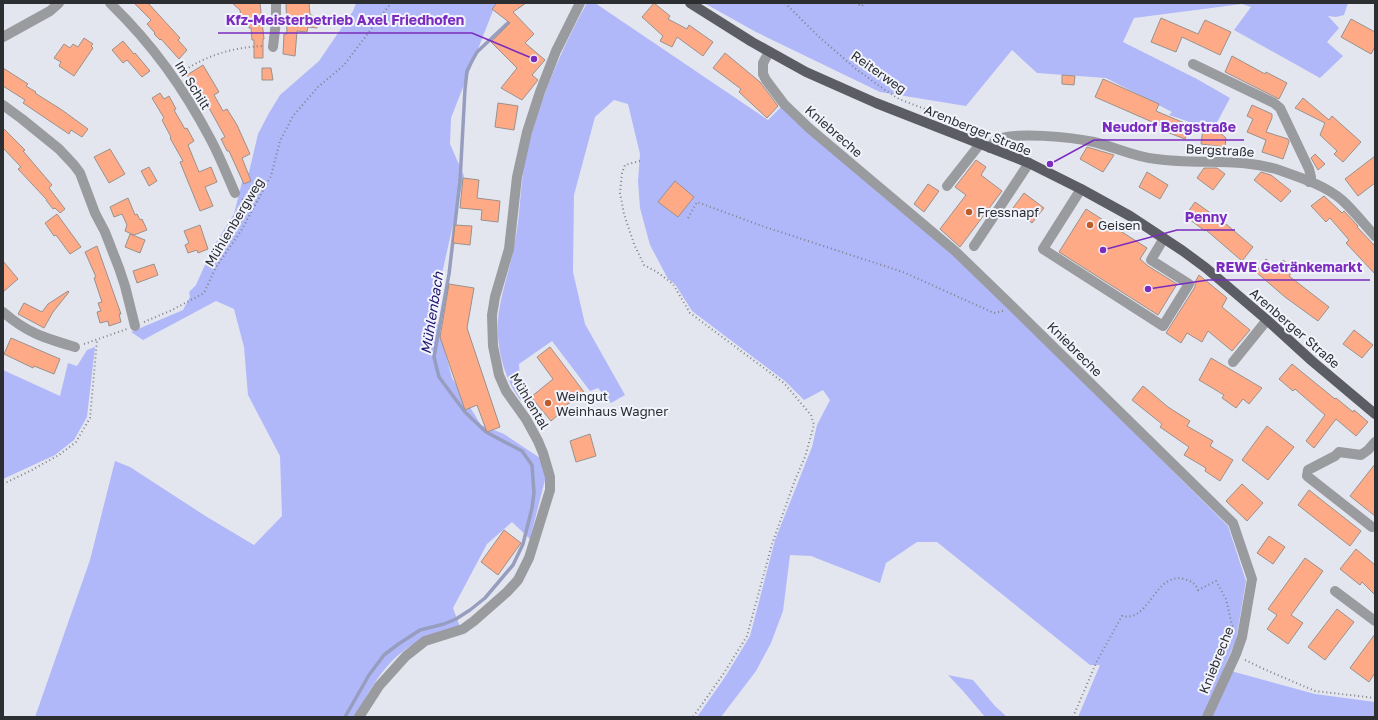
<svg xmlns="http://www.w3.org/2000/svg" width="1378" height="720" viewBox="0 0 1378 720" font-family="'Golos Text',sans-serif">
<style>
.green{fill:#b0b8f9}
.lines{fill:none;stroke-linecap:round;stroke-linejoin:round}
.stream{stroke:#979dbe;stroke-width:3.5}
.building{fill:#feaa86;stroke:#9a918c}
.path{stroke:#808287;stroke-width:2;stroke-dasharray:1 3;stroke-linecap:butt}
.minor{stroke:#9a9b9f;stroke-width:10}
.major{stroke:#5c5d64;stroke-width:10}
.poi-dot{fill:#c05b29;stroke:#f1f3fd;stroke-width:1.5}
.labels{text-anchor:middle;stroke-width:4;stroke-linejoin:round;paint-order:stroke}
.street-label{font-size:13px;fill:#2d2e31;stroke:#f1f3fd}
.poi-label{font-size:13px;fill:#2d2e31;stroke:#f1f3fd;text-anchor:start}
.water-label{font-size:14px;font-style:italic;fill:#21156d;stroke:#f1f3fd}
.leader{fill:none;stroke:#7b2cbf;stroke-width:1.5}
.callout-dot{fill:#7b2cbf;stroke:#f1f3fd;stroke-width:1.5}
.callout-label{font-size:14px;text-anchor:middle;font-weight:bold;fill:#7b2cbf;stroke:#f1f3fd;stroke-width:4;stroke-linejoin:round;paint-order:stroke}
</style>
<rect width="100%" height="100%" fill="#e4e6ef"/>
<path class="green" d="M356 3H496L451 118 450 144 464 176 434 309 452 378 481 425 504 434 540 458 545 473V480L530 539 512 522 487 544 453 608 460 627C447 631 434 635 422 640 389 654 371 687 355 717H35L90 560 115 461 130 467 207 517 254 545 282 516 280 456 248 395 244 347 234 309 216 301 143 340 131 332 183 310 190 297 189 292 196 285 212 249 234 214 242 182 249 172 258 134 269 113 280 95 319 61 353 11Z
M587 3H595L768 120 783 105 873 188 954 256 1003 302 1228 526 1246 581 1236 640 1224 668 1231 671 1315 694 1375 702V717H1078L1100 665H1090L937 542H917L886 563 880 583 811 556 790 555 783 611 771 643 756 671 721 717H697L725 677 750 636 775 540 812 447 817 425 830 400 823 390 804 400 785 381 692 311 675 284 668 279 650 245 640 208 638 181 640 154 628 104 614 100 595 117 574 195 573 272 585 324 625 395 611 403 598 388 590 391 552 341 519 364 521 401C500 373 493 334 501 300 505 281 512 261 515 241 520 217 520 191 524 166 528 142 536 119 544 96 556 64 570 33 587 3Z
M704 3H1348L1344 15 1336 17 1328 16 1339 28 1327 42 1343 56 1320 78 1234 30 1251 7 1242 4 1134 18 1123 42 1197 79 1230 98 1213 130 1169 115 1172 112 1106 78 1037 73 1012 50 966 106 880 92 756 32Z
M95 347 87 417 74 440 55 455 3 479V370L60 396 68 363 77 366 87 350Z
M948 675 973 680 995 706 1007 717H985L963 691Z"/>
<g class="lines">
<path class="stream" d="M345 717 369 675 384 655 397 645 420 630 444 624 456 619 470 610 485 598 513 565 523 544 532 508 534 493 532 465 522 451 486 432 465 412 439 377 434 357 449 274 460 181 465 89 467 71 472 61 477 52 511 20"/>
</g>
<path class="building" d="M134 3H148L180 38 178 40 187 50 179 59 161 39 160 40 154 34 155 33 147 24 151 20Z
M232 3H260L264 39H263V58H254V40H252L251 28H249V26H242L240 10Z
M286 3H309L310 14 316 19 317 22V28L308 27 307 32 297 31 295 56 283 54 284 34H287Z
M497 3H526L513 12 534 34 525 43 545 60 532 75 538 80 522 100 501 88 517 68 491 42 510 23 492 9Z
M654 3 670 16 668 19 687 29 689 25 713 42 703 56 677 37 672 47 660 41 663 36 642 17Z
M1161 18 1198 34 1205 20 1231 32 1220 55 1182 37 1176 52 1151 42Z
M1351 19 1375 32V47L1371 54 1341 37Z
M84 38 93 44 91 46 93 48 74 76 59 66 61 62 54 58 64 44 70 48 73 44 78 47Z
M123 41 134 54 135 53 150 71 142 77 127 60 123 63 112 50Z
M725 53 760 82 778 106 767 118 739 92 741 89 713 68Z
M1232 56 1265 74 1266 72 1287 83 1279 99 1225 72Z
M203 65 219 92 214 95 223 111 227 109 237 125 250 154 242 158 251 181 244 184 229 151H227L221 139 225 137 209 108 208 104 187 75Z
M3 68 28 84 26 86 36 92 35 93 62 110 88 129 82 137 71 130 69 134 23 103 25 100 3 86Z
M262 68H271L273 80H262Z
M1062 75 1075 76 1074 85 1062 84Z
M1103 79 1159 104 1156 111 1189 125V128L1185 139 1164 131 1166 128 1095 97Z
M160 93 164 99 169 96 176 109 174 110 185 129 187 128 194 141 188 145 199 172 211 167 217 182 205 187 213 206 200 211 180 162 183 161 170 138 171 137 162 120 164 118 152 98Z
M1303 98 1329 120 1332 116 1361 142 1343 162 1334 154 1337 151 1320 135 1325 123 1295 108Z
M498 103 518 106 514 130 495 127Z
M1252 105 1272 114V118L1266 132 1288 139 1289 142 1283 159 1262 152 1266 140 1247 132 1253 119 1247 116Z
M3 128 25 150 23 151 52 185 49 188 65 209 60 213 55 208 53 209 46 200H47L18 169 21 167 3 148Z
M1203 129 1218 131 1226 138 1225 147 1201 144Z
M1087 147 1114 155 1103 172 1080 159Z
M110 149 125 174 109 183 94 157Z
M1315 154 1325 164 1318 170 1311 158Z
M1375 156V183L1358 196 1345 179Z
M976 160 986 167 981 175 1002 191 960 247 940 229 966 195 955 187Z
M149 167 157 181 149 186 141 171Z
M1204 168H1217L1225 174 1213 190 1197 178Z
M1147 172 1168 185 1160 199 1139 187Z
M1261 172 1271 175 1291 191 1281 202 1254 180Z
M463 178 479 180 477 198 500 201 498 222 481 220 482 210 460 208Z
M675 181 694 197 678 217 658 202Z
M928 184 939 191 924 212 914 204Z
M1024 193 1044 208 1032 223 1013 208Z
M1324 196 1342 213 1344 211 1358 226 1357 227 1375 246V274L1346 243 1349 240 1330 218 1326 222 1311 206Z
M128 198 135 215 137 214 140 220 142 219 147 230 134 235 125 231 127 225 122 214 114 217 110 207Z
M1195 202 1226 224 1253 247 1242 261 1206 230 1205 231 1185 216Z
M1086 209 1147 248 1140 259 1148 266 1177 284 1158 315 1059 252Z
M57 214 81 247 70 254 56 235 54 236 45 223Z
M200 225 208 249 198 253 197 250 188 253 185 245 189 243 184 231Z
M455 225 472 226 470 245 453 243Z
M130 234 145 240 140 253 125 247Z
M97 246 121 314H119L121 322 109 326 108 321 100 323 97 312 101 311 98 303 102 302 94 278 96 277 85 252Z
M1266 259 1276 267 1283 260 1294 269 1289 276 1329 307 1318 321 1285 297 1256 272Z
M3 261 18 279 3 292Z
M154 264 158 275 137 283 133 271Z
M1199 275 1227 298 1222 307 1250 330 1232 351 1208 331 1202 342 1187 333 1181 343 1166 333 1195 287V282Z
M449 284 474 288 467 328 500 427 487 432 477 405 465 410 440 337Z
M68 291 69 292 53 312 44 328 18 314 24 303 42 312 48 304Z
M1354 330 1373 345 1362 358 1343 344Z
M11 338 60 359 54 374 34 366 33 368 4 354Z
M550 347 584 392 564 407 565 409 551 421 531 397 553 379 537 357Z
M1211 358 1262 388 1249 404 1243 399 1236 408 1222 398 1224 395 1199 380Z
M1292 364 1335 399 1336 398 1353 412 1354 410 1368 422 1356 436 1336 419 1314 448 1306 441 1325 415 1295 389 1293 391 1279 379Z
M1143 386 1168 407 1190 421 1187 426 1213 441 1210 446 1233 460 1220 481 1205 471 1206 468 1184 455 1189 447 1160 427 1162 424 1132 400Z
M1267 426 1294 447 1268 480 1242 460Z
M590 434 596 456 576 462 570 441Z
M1375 464V516L1350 496Z
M1242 484 1263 503 1247 521 1226 501Z
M1309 490 1361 531 1350 546 1298 505Z
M504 530 521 543 498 575 481 562Z
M1269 536 1285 547 1273 564 1257 553Z
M1356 549 1375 565V595L1362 582 1360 585 1340 569Z
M1305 558 1323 571 1291 615 1303 623 1288 644 1267 629 1277 615 1268 609Z
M1337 609 1354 622 1325 660 1308 647Z
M1375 634V673L1369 682 1350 668Z"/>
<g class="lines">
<path class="path" d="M785 3 818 36 856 69 885 90 899 99 938 114 947 116 967 126 989 133
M855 3 862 6 864 3
M182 72C207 55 234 47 264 46
M640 161 625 165 622 173 620 193 624 214 634 244 644 265 657 272 673 284 690 313 784 383 811 415 814 425 805 457 795 480 772 544 747 636 724 673 693 717
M242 199 254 208
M688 218 697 202 762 226 903 272 994 313 1003 311
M144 322 172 310 204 293 216 267 241 231 271 176 280 141 293 116 318 87 344 65 391 3
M84 344 127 329
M3 484 30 471 59 455 76 442 90 418 97 340
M1245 660 1266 670 1315 691 1375 698
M1073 717 1097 661 1122 616C1150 623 1154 572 1184 579 1191 581 1195 583 1198 590L1216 581 1226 599 1232 625 1233 627"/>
<path class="minor" d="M110 3C153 45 183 87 211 140 220 157 227 175 235 193
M3 37 50 11 59 3
M273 47 276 21V3
M769 52 763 63V74L766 80 784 104 809 128 955 251 1016 310 1233 523 1252 579 1242 637 1236 654 1207 717
M1193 64 1274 103 1280 108 1309 169 1311 177 1309 182
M3 105 22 119 59 149 74 165 80 173 95 213 105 232 119 268 125 286 135 326
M990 148C992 145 993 143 995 141 1010 130 1076 138 1094 142 1115 147 1134 157 1156 159 1198 165 1242 157 1282 171 1302 178 1326 186 1342 200 1354 211 1364 224 1375 236
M947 186 980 144
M1081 189 1043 249 1163 326 1189 284 1151 260 1164 238
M974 246 1029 163
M3 312C27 333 45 338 75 347
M1233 362 1267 320
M1372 527 1307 476 1308 470 1335 456 1339 452 1361 455 1368 450 1375 442
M1335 591 1375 621
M359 717 379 686 406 656 425 641 463 629 474 621 507 592 518 580 529 558 550 490V477L543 453 538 441 526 419 506 391 499 375 493 346 492 315 495 297 509 249 517 177 527 132 540 92 556 51 580 3"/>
<path class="major" d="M690 3 752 42 806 72 876 103 1029 163 1081 189 1130 216 1183 251 1206 268 1267 320 1312 361 1375 414"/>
</g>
<g class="poi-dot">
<circle cx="969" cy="212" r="4"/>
<circle cx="1090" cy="225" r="4"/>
<circle cx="548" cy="403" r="4"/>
</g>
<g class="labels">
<g class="street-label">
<text transform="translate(879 72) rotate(35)" y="5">Reiterweg</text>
<text transform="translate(193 85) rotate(58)" y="5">Im Schilt</text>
<text transform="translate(978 130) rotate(22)" y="5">Arenberger Straße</text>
<text transform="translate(834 131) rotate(41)" y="5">Kniebreche</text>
<text transform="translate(1220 150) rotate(3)" y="5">Bergstraße</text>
<text transform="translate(234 222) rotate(-59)" y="5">Mühlenbergweg</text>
<text transform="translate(1295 328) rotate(41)" y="5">Arenberger Straße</text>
<text transform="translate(1075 349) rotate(45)" y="5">Kniebreche</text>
<text transform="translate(530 401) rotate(59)" y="5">Mühlental</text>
<text transform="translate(1216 660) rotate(-68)" y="5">Kniebreche</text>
</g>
<g class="poi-label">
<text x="977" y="217">Fressnapf</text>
<text x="1098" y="230">Geisen</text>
<text x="556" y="401">Weingut<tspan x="556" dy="15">Weinhaus Wagner</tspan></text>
</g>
<g class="water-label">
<text transform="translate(432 313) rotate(-81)" y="5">Mühlenbach</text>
</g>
</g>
<path class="leader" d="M534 59L472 33H218M1050 164L1094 140H1244M1103 250L1177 230H1235M1148 289L1208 280H1370"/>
<g class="callout-dot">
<circle cx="534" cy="59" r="4"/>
<circle cx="1050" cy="164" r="4"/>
<circle cx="1103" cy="250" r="4"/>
<circle cx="1148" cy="289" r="4"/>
</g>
<g class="callout-label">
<text x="345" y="25">Kfz-Meisterbetrieb Axel Friedhofen</text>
<text x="1169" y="132">Neudorf Bergstraße</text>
<text x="1206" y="222">Penny</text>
<text x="1289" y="272">REWE Getränkemarkt</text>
</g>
<rect width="1378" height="720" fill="none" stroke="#2d2e31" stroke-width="8"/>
</svg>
